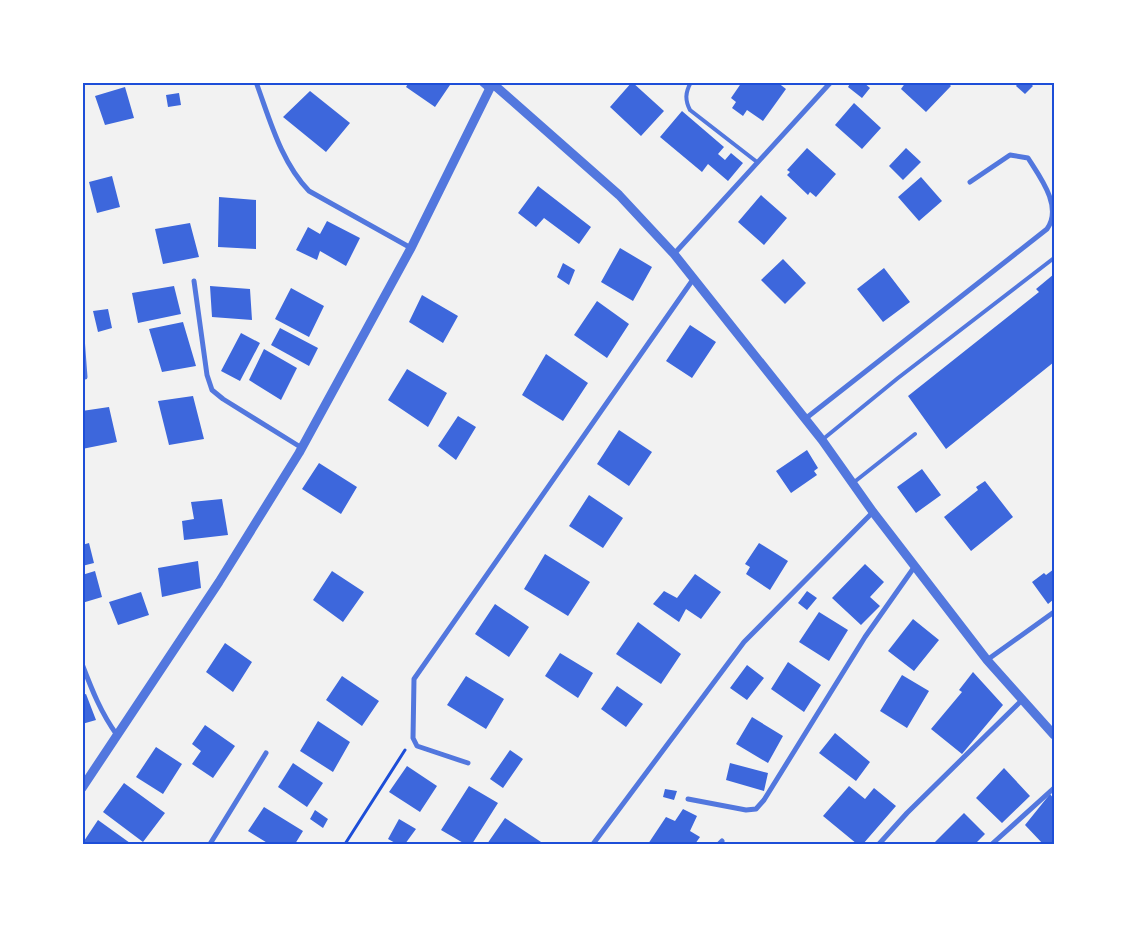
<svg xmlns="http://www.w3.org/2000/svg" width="1137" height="927" viewBox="0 0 1137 927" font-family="Rubik,sans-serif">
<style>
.building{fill:#3d67dc}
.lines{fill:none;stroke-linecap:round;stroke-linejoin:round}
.path{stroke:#1d4ed8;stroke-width:3}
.service{stroke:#5277de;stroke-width:4}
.minor{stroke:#5277de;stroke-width:5}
.tertiary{stroke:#5277de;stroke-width:9}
.neatline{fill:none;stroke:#1d4ed8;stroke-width:2}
</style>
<rect width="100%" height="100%" fill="#f2f2f2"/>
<path class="building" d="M409 82H452L435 107 406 87Z
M632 82 664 111 641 136 610 107Z
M742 82H777L786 89 763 121 747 110 743 116 732 108 736 102 731 98Z
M851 82H863L870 88 862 98 848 87Z
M906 82H947L951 86 926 112 901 89Z
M1019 82H1029L1033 86 1025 94 1016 86Z
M125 87 134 118 105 125 95 96Z
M310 91 350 123 326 152 283 117Z
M179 93 181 105 168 107 166 95Z
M854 103 881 128 862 149 835 125Z
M682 111 724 147 718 154 725 160 731 153 743 163 728 181 708 164 702 172 660 137Z
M807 148 836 174 816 197 810 192 808 195 787 175 790 172 787 170Z
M906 148 921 162 903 180 889 166Z
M112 176 120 207 97 213 89 182Z
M921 177 942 201 919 221 898 197Z
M538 186 591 227 579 244 544 218 536 227 518 213Z
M761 195 787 218 764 245 738 222Z
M219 197 256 200V249L218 247Z
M327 221 360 238 346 266 320 251 317 260 296 250 308 227 320 234Z
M190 223 199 257 163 264 155 229Z
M620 248 652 267 633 301 601 282Z
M783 259 806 283 785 304 761 280Z
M563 263 575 270 569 285 557 277Z
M884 268 910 302 883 322 857 289Z
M1054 274V362L946 449 908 396 1039 292 1036 289Z
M174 286 181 314 138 323 132 293Z
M210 286 250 289 252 320 212 317Z
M291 288 324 306 309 337 275 319Z
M422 295 458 316 443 343 409 322Z
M597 301 629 324 607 358 574 335Z
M108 309 112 328 98 332 93 311Z
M183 322 196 366 162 372 149 329Z
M690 325 716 342 692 378 666 361Z
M280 328 318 348 309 366 271 345Z
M241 333 260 343 240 381 221 371Z
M264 349 297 368 281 400 249 380Z
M546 354 588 383 563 421 522 395Z
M407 369 447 393 428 427 388 400Z
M193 396 204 439 169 445 158 401Z
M109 407 117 442 82 449V411Z
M458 416 476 427 456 460 438 446Z
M619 430 652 452 629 486 597 464Z
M807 450 818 468 814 471 817 475 791 493 776 471Z
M319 463 357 487 341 514 302 489Z
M922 469 941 495 916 513 897 487Z
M985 481 1013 517 971 551 944 517 978 490 976 487Z
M589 495 623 518 603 548 569 526Z
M222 499 228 535 184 540 182 521 194 519 191 502Z
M89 543 94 563 82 566V545Z
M759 543 788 561 770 590 746 574 750 567 745 564Z
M545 554 590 582 568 616 524 589Z
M198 561 201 588 162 597 158 568Z
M865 564 884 582 870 597 880 606 861 625 832 598Z
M1054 569V599L1048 604 1032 582 1044 573 1046 575Z
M95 571 102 597 82 603V575Z
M332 571 364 592 343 622 313 600Z
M695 574 721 592 701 619 686 609 679 622 653 604 664 591 677 598Z
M807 591 817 598 807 610 798 603Z
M141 592 149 615 118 625 109 602Z
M495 604 529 627 509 657 475 634Z
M819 612 848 630 829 661 799 642Z
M913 619 939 640 914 671 888 651Z
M638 622 681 654 661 684 616 654Z
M225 643 252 662 233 692 206 672Z
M560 653 593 673 578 698 545 676Z
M788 662 821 685 804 712 771 689Z
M747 665 764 678 747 700 730 688Z
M973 672 1003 705 962 754 931 729 962 692 959 690Z
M902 675 929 691 907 728 880 711Z
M342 676 379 701 362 726 326 700Z
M466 676 504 699 486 729 447 705Z
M617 686 643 704 626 727 601 709Z
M86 694 96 720 82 724V695Z
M752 717 783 736 768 763 736 744Z
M318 721 350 742 333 772 300 751Z
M205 725 235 746 213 778 192 764 201 751 192 744Z
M835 733 870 762 856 781 819 753Z
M156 747 182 764 163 794 136 777Z
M510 750 523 759 503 788 490 779Z
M293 763 323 783 307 807 278 787Z
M730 763 768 773 764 791 726 780Z
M407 766 437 786 420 812 389 792Z
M1004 768 1030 796 1002 823 976 798Z
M124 783 165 813 143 842 103 812Z
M469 786 498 803 472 844H465L441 830Z
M849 786 865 799 874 788 896 806 863 844H857L823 816Z
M665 789 677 791 674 800 663 797Z
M1050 794 1054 799V844H1043L1025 825Z
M264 807 303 831 295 844H269L248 831Z
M683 809 697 816 690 831 700 837 695 844H648L666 817 675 821Z
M315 810 328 819 323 828 310 819Z
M964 813 985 834 975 844H935L934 843Z
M505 818 544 844H487Z
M399 819 416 829 405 844H397L388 839Z
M98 820 130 843 128 844H82Z"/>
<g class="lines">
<path class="path" d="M345 844 405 750"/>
<path class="service" d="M691 82C685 93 685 100 690 110L757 162
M822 440 898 378 1054 258
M853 483 915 434"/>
<path class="minor" d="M256 82C270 120 281 162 309 191L411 248
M480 82 489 90
M674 254 831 82
M194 281 207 375 212 390 223 399 302 448
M82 337 85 377
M805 419 1047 229C1063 207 1040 177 1028 158L1010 155 970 182
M987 660 1054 612
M82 664C92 690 101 713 117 735
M468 763 417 746 413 738 414 679 694 278
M688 799 746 810 756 809 764 800 865 637 915 566
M210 844 266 753
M593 844 744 642 873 512
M719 844 722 841
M879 844 907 813 1022 700
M992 844 1054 788"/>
<path class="tertiary" d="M492 83 619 195 674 254 822 440 873 512 987 660 1054 735
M82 788 219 582 299 453 411 248 493 82"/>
</g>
<rect width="1137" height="927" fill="none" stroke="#ffffff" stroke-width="168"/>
<rect x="84" y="84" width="969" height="759" class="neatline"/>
</svg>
